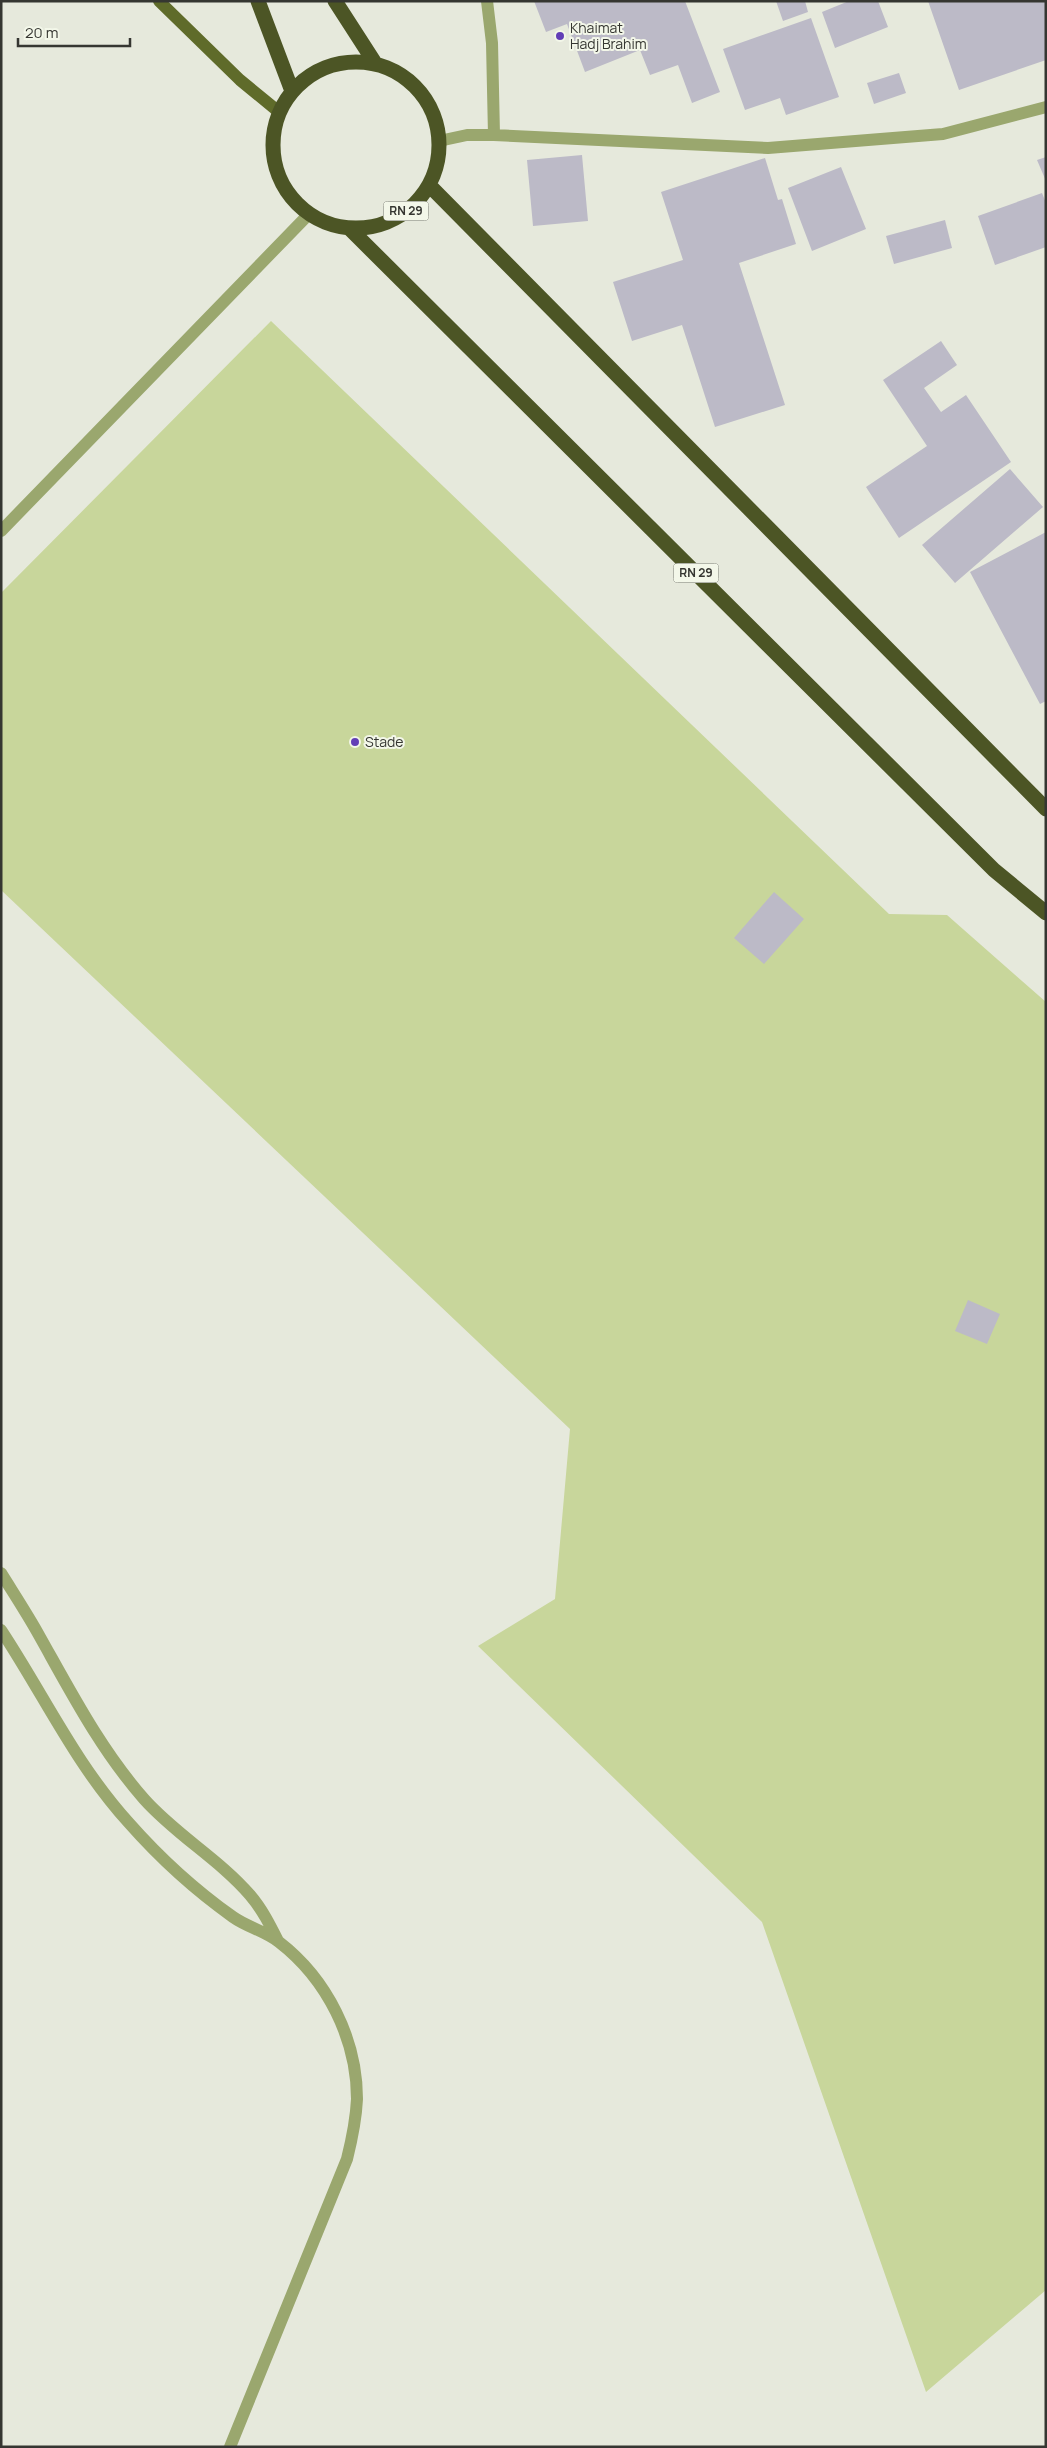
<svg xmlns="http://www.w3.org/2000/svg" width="1047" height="2448" viewBox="0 0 1047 2448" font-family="Manrope,sans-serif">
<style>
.green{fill:#c8d69b}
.building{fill:#bcbac7}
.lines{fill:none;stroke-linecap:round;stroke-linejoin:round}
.minor{stroke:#9aa76e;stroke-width:12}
.major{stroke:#5f6b2a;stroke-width:12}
.highway{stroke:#4c5525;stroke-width:15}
.poi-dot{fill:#623eb6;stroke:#f3f7e9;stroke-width:2}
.labels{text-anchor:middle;stroke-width:4;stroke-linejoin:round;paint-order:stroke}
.shield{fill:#f3f7e9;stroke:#6e7068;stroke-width:1}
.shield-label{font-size:12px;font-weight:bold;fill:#353631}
.poi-label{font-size:14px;fill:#353631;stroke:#f3f7e9;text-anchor:start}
</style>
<rect width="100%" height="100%" fill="#e6e9dc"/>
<path class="green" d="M271 321 889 914 947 915 1046 1002V2290L926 2392 762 1922 478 1646 555 1599 570 1429 1 890V593Z"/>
<path class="building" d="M534 1H685L720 92 692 103 678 65 650 75 640 50 585 72 567 24 546 32Z
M776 1H805L808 12 783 21Z
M849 1H878L888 27 835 48 822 12Z
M928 1H1046V60L959 90Z
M811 18 839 97 786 115 780 98 745 110 723 49Z
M899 73 906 93 874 104 867 83Z
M582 155 588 221 533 226 527 160Z
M1046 157V181L1037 160Z
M765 158 778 200 782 199 796 244 739 263 785 405 715 427 682 325 632 341 613 282 683 260 661 192Z
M841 167 866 229 812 251 788 188Z
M1042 193 1046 203V247L995 265 978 216Z
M945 220 952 248 894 264 886 236Z
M941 341 957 365 924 388 941 412 966 395 1011 462 899 538 866 487 927 446 883 380Z
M1010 469 1043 507 955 583 922 545Z
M1046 532V701L1040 704 970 572Z
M774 892 804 919 764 964 734 938Z
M968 1300 1000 1314 987 1344 955 1331Z"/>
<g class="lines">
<path class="minor" d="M487 1 492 43 494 135
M439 141 467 135H494L768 148 943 134 1046 107
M1 531 309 214
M1 1573C14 1594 28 1615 40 1637 72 1694 101 1750 144 1799 176 1835 219 1859 250 1895 262 1909 270 1925 278 1941
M1 1630C44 1695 76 1765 129 1823 159 1857 195 1890 233 1917 247 1927 265 1931 279 1942 327 1979 357 2039 357 2099 356 2120 352 2139 347 2159L230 2447"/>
<path class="major" d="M159 1 240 80 279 112"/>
<path class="highway" d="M258 1 292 91
M335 1 375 63
M273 145a83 83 0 1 1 166 0a83 83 0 1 1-166 0Z
M429 185 1046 809
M349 228 994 870 1046 913"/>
</g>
<g class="poi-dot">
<circle cx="560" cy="36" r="5"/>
<circle cx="355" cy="742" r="5"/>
</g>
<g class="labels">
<g class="shield">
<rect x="383.5" y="201.5" width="45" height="19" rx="4"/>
<rect x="673.5" y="563.5" width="45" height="19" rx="4"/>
</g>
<g class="shield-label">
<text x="406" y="215">RN 29</text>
<text x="696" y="577">RN 29</text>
</g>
<g class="poi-label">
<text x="570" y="33">Khaimat<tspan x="570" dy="16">Hadj Brahim</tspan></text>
<text x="365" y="747">Stade</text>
</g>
</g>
<rect width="1047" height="2448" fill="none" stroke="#353631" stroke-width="5"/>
<path d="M18 38v8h112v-8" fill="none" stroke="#353631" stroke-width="2.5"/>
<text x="25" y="38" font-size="15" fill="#353631" stroke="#f3f7e9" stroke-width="4" paint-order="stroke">20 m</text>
</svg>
